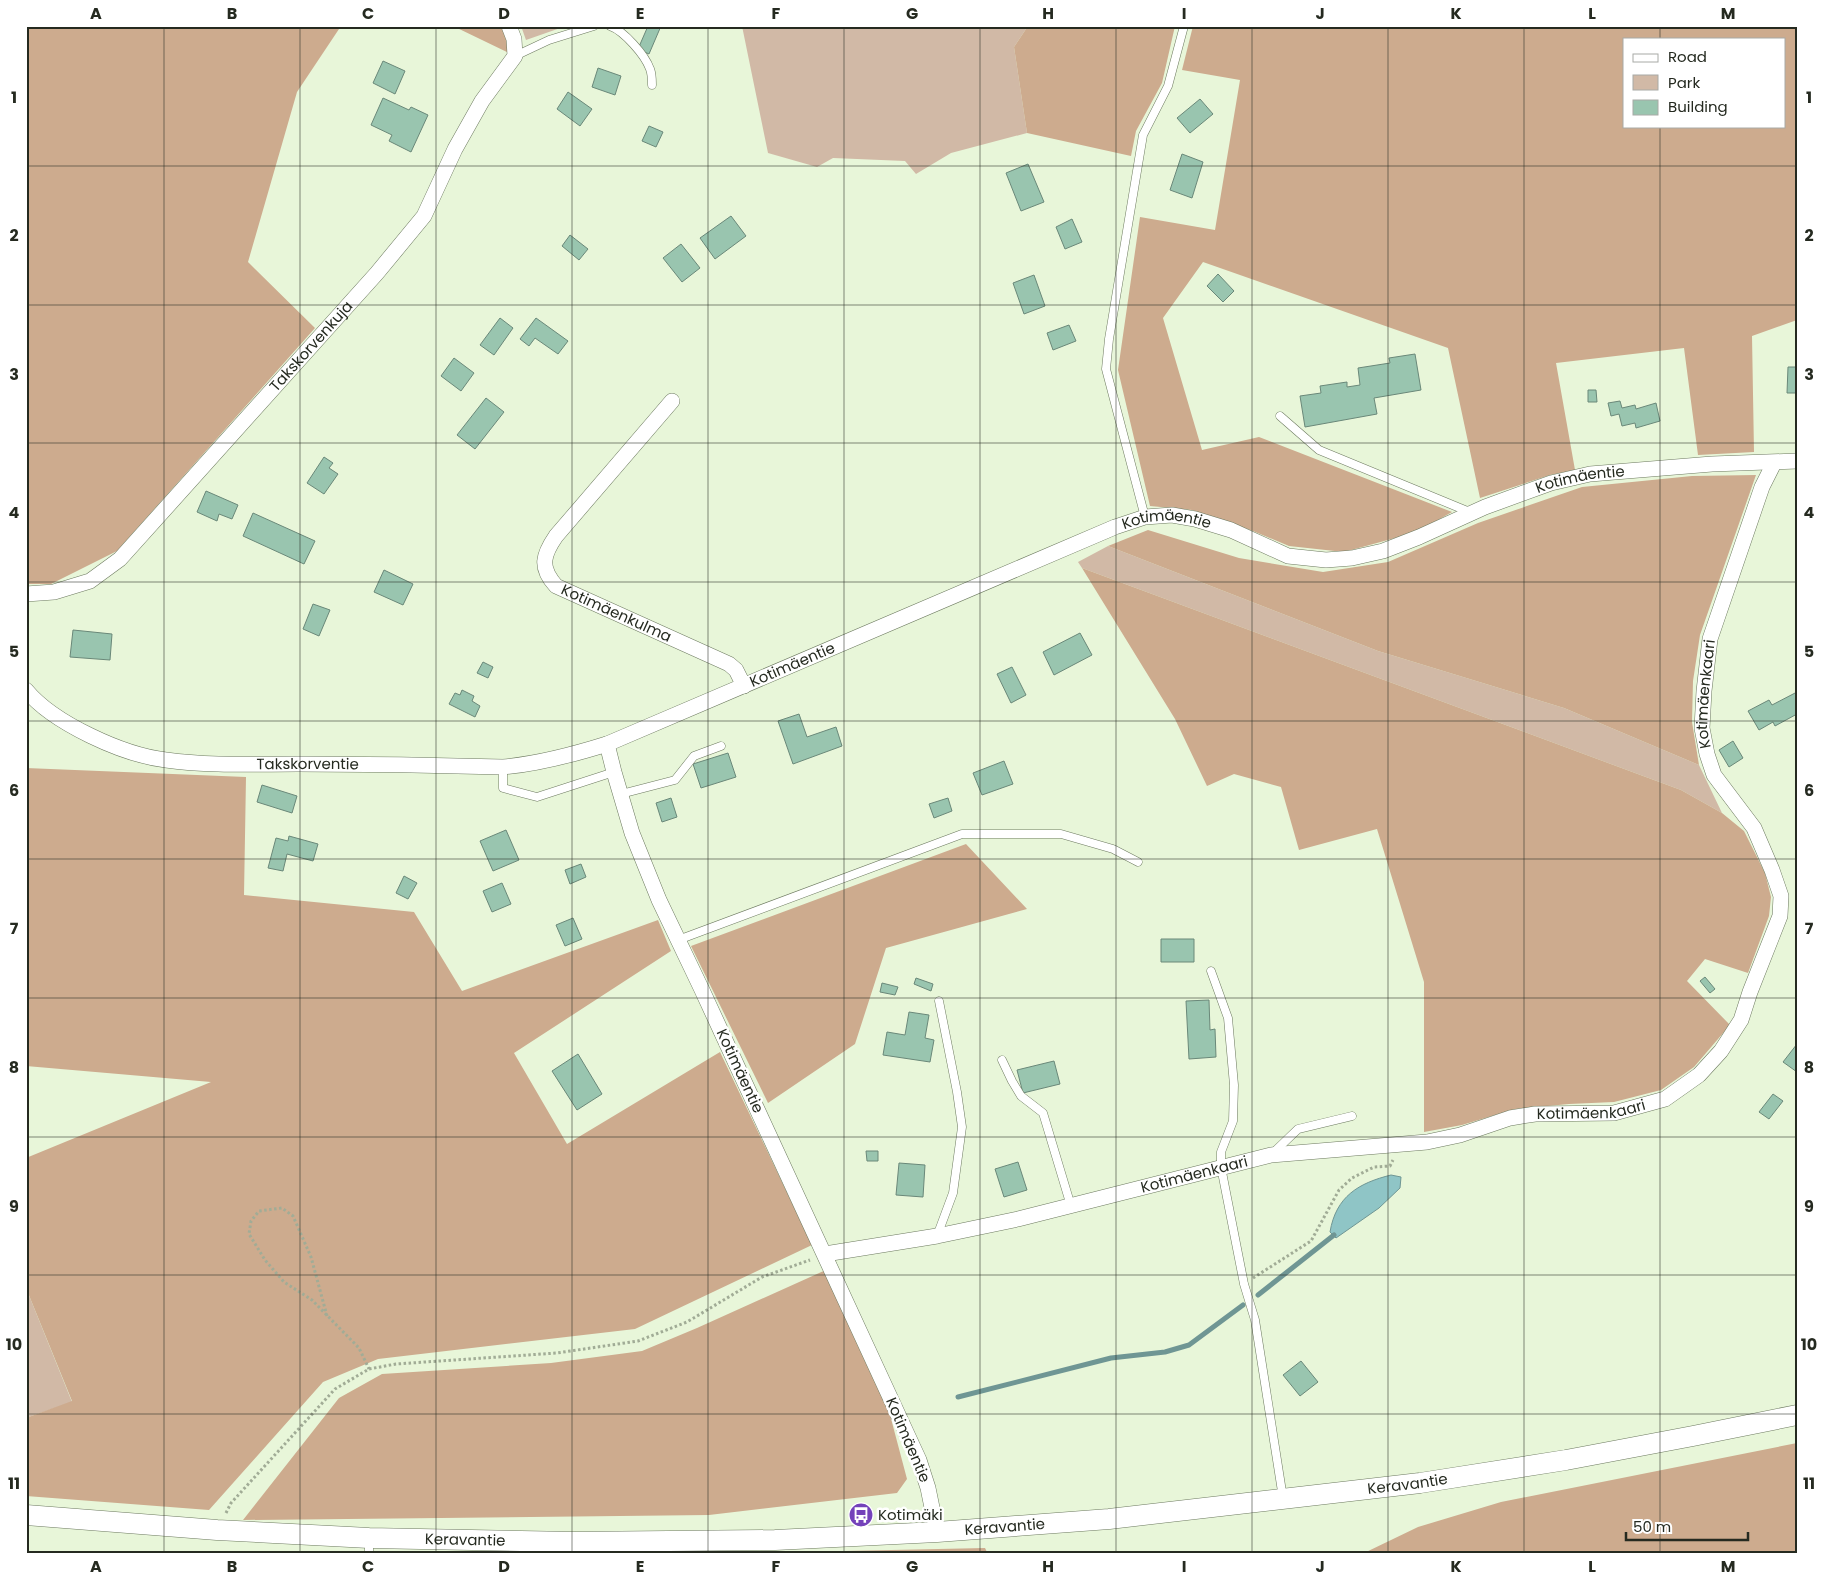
<svg xmlns="http://www.w3.org/2000/svg" width="1823" height="1580" viewBox="0 0 1823 1580" font-family="Poppins,sans-serif">
<style>
.green{fill:#d1b9a6}
.forest{fill:#cdab8e;fill-rule:evenodd}
.water{fill:#8fc5c6;stroke:#6f9694}
.lines{fill:none;stroke-linecap:round;stroke-linejoin:round}
.stream{stroke:#6f9694;stroke-width:5}
.building{fill:#99c5af;stroke:#6a8879}
.service-casing{stroke:#6d7a60;stroke-width:9}
.minor-casing{stroke:#6d7a60;stroke-width:16}
.secondary-casing{stroke:#6d7a60;stroke-width:21}
.path{stroke:#a1ac96;stroke-width:3;stroke-dasharray:2.5 2.5;stroke-linecap:butt}
.service{stroke:#fff;stroke-width:8}
.minor{stroke:#fff;stroke-width:15}
.secondary{stroke:#fff;stroke-width:20}
.grid{fill:none;stroke:#252a20;stroke-width:1;stroke-opacity:0.55}
.labels{text-anchor:middle;stroke-width:5;stroke-linejoin:round;paint-order:stroke}
.street-label{font-size:15px;fill:#252a20;stroke:#fff}
.poi-label{font-size:15px;fill:#252a20;stroke:#fff;text-anchor:start}
.neatline{fill:none;stroke:#252a20;stroke-width:2}
.grid-label{font-size:16px;text-anchor:middle;font-weight:bold;fill:#252a20}
</style>
<rect width="100%" height="100%" fill="#e8f6d9"/>
<path class="green" d="M521 26H566L526 40Z
M742 26H1028L1014 47 1027 133 951 153 916 174 905 161 833 158 817 167 768 153Z
M1108 546 1378 651 1564 708 1699 765 1722 813 1681 790 1082 568 1078 562Z
M26 1288 72 1402 26 1418Z"/>
<path class="forest" d="M26 26H341L297 92 248 262 315 328 117 551 51 584H26Z
M453 26H506L511 54Z
M1028 26H1175L1162 83 1136 131 1131 156 1027 133 1014 47Z
M1193 26H1797V320L1752 336 1754 452 1698 455 1684 348 1556 363 1575 470 1550 475 1480 498 1448 348 1203 262 1163 318 1202 450 1259 437 1452 512 1417 532 1344 552 1289 546 1253 531 1192 510 1150 506 1118 370 1140 217 1215 230 1240 80 1182 70ZM1624 39H1784V126H1624Z
M1756 475 1700 635 1693 681 1692 722 1699 765 1564 708 1378 651 1108 546 1148 530 1239 558 1323 572 1388 562 1478 523 1582 487 1692 476Z
M1082 568 1681 790 1722 813 1744 831 1765 873 1771 897 1769 916 1748 973 1705 959 1687 981 1730 1025 1694 1067 1661 1090 1614 1102 1569 1104 1515 1109 1462 1125 1424 1132V982L1377 829 1299 850 1281 787 1234 774 1207 786 1175 719Z
M26 768 246 777 244 895 414 912 462 991 658 920 671 951 514 1053 567 1144 720 1052 812 1245 635 1329 378 1359 323 1382 209 1510 26 1496V1418L72 1401 26 1288V1158L211 1082 26 1066Z
M966 844 1027 909 886 948 855 1044 768 1103 691 946Z
M828 1269 885 1396 907 1479 897 1493 709 1515 243 1520 339 1398 382 1374 551 1363 642 1351 697 1328Z
M1797 1443V1554H1362L1418 1527 1501 1502Z
M985 1548 988 1554H710Z"/>
<path class="water" d="M1391 1175 1401 1177 1400 1188 1379 1208 1336 1238 1330 1232C1336 1196 1359 1183 1391 1175Z"/>
<g class="lines">
<path class="stream" d="M1258 1295 1334 1235
M958 1397 1111 1358 1165 1352 1189 1345 1243 1305"/>
</g>
<path class="building" d="M648 26H661L649 54 638 49Z
M383 61 405 71 395 94 373 83Z
M598 68 621 76 615 95 592 87Z
M568 92 592 109 580 126 557 109Z
M383 98 409 110 411 107 428 115 411 152 389 141 392 135 371 125Z
M1200 99 1213 114 1190 133 1177 118Z
M649 126 663 132 656 147 642 141Z
M1182 154 1203 162 1192 198 1170 190Z
M1028 164 1044 202 1021 211 1006 173Z
M731 216 746 236 715 259 700 238Z
M1072 219 1082 242 1065 249 1056 227Z
M570 235 588 249 579 260 562 246Z
M681 244 700 268 682 282 663 258Z
M1218 274 1234 291 1223 302 1207 286Z
M1034 275 1045 306 1024 314 1013 283Z
M500 318 513 328 494 355 480 345Z
M536 318 568 341 558 354 535 338 529 346 520 339Z
M1069 325 1076 341 1053 350 1047 333Z
M1415 354 1421 390 1374 398 1377 414 1305 427 1300 396 1321 393 1320 386 1347 382V387L1360 385 1358 368 1390 363 1389 358Z
M454 358 474 373 461 391 441 376Z
M1788 367H1797V393H1787Z
M1588 390H1596L1597 402H1588Z
M486 398 504 412 475 449 457 435Z
M1620 401 1622 408 1635 405 1636 409 1656 403 1660 421 1636 428 1635 423 1622 426 1619 414 1611 416 1608 403Z
M324 457 333 463 329 468 338 474 324 494 307 483Z
M206 491 238 505 232 519 219 514 217 521 197 512Z
M253 513 315 541 304 564 243 536Z
M384 570 413 584 403 605 374 592Z
M313 604 330 610 319 636 303 629Z
M73 630 112 634 110 660 70 657Z
M1080 633 1092 655 1054 675 1043 652Z
M483 662 493 667 488 678 477 673Z
M1012 667 1026 695 1011 703 997 674Z
M462 690 474 696 472 701 480 706 475 717 449 704 455 693 460 695Z
M1797 692V714L1775 726 1773 722 1759 730 1748 711 1769 700 1772 705Z
M799 714 807 737 836 727 842 746 793 764 778 721Z
M1733 741 1743 758 1729 767 1719 750Z
M728 753 736 777 701 788 693 764Z
M1004 761 1013 784 982 795 973 773Z
M262 785 297 796 292 813 257 802Z
M671 798 677 817 662 822 656 803Z
M948 798 952 811 934 818 929 804Z
M506 830 519 860 493 871 480 841Z
M289 836 318 844 313 861 287 854 283 871 268 868 276 838 288 841Z
M581 864 586 877 570 884 565 870Z
M404 876 417 883 408 899 396 893Z
M502 883 511 904 492 912 483 891Z
M573 918 582 939 565 946 556 925Z
M1161 939H1194V962H1161Z
M1705 977 1715 989 1710 993 1700 981Z
M916 978 933 984 931 991 914 984Z
M882 983 898 987 895 995 880 992Z
M1209 1000 1210 1030 1215 1029 1216 1057 1189 1059 1186 1001Z
M909 1012 929 1015 925 1038 934 1040 930 1062 883 1055 887 1032 905 1035Z
M1797 1044V1072L1783 1062Z
M578 1054 602 1094 577 1110 552 1071Z
M1054 1061 1060 1084 1023 1093 1017 1070Z
M1773 1094 1783 1101 1769 1119 1759 1112Z
M866 1151H878V1161H867Z
M1018 1162 1027 1190 1004 1197 995 1169Z
M899 1163 925 1165 923 1197 896 1195Z
M1301 1361 1318 1382 1300 1396 1283 1375Z"/>
<g class="lines">
<defs>
<path id="service" d="M610 26C624 31 645 55 650 69 652 74 652 80 652 85
M515 56 549 40 594 26
M1280 416 1319 450 1472 513
M1145 517 1106 369 1109 339 1143 135 1168 86 1184 26
M503 767V788L537 797 614 772
M621 794 675 780 694 756 721 746
M678 940 962 834H1061L1113 849 1138 862
M1211 971 1228 1018 1234 1085 1233 1121 1221 1152V1167L1244 1284 1255 1320 1283 1498
M1002 1060 1012 1081 1021 1096 1043 1113 1071 1206
M1272 1154 1298 1129 1352 1116
M937 1236 953 1193 962 1127 957 1092 939 1001
M369 1554V1538"/>
<g id="minor">
<path id="s1" d="M672 401 556 536C543 555 539 567 556 586L729 664 736 670 744 686"/>
<path id="s2" d="M26 594 54 592 90 581 120 559 377 273 424 216 455 149 482 101 515 56 514 39 509 26"/>
<path id="s3" d="M26 690C53 723 123 755 166 760 209 766 254 764 298 764 366 764 435 765 503 767 539 764 572 755 607 744"/>
<path id="s4" d="M825 1254 937 1236 1018 1219 1271 1155 1427 1142 1460 1135 1510 1118 1535 1114 1614 1113 1665 1099 1699 1075 1721 1051 1741 1020 1750 992 1780 916 1781 896 1772 870 1754 828 1714 775 1707 754 1702 728 1704 691 1710 639 1762 487 1774 463"/>
<path id="s5" d="M937 1532 928 1488 919 1460 702 990 659 900 632 833 614 772 607 744 1115 527 1145 517 1172 515 1195 519 1231 530 1288 556 1326 560 1352 558 1383 551 1419 537 1485 507 1551 483 1590 474 1712 464 1797 461"/>
</g>
<g id="secondary">
<path id="s6" d="M26 1515 217 1530 369 1538 573 1542 775 1540 937 1532 1109 1519 1420 1483 1566 1460 1693 1436 1797 1415"/>
</g>
</defs>
<use href="#service" class="service-casing"/>
<use href="#minor" class="minor-casing"/>
<use href="#secondary" class="secondary-casing"/>
<path class="path" d="M1253 1278 1311 1241 1339 1190 1352 1178 1374 1167 1390 1166 1393 1160
M327 1316 311 1257 293 1216 282 1208 259 1211 251 1221 249 1234 265 1260 284 1282 312 1300 359 1348 369 1369
M226 1513 231 1503 335 1389 369 1369 396 1364 557 1353 638 1341 687 1322 762 1277 810 1260"/>
<use href="#service" class="service"/>
<use href="#minor" class="minor"/>
<use href="#secondary" class="secondary"/>
</g>
<path class="grid" d="M164 26V1554M300 26V1554M436 26V1554M572 26V1554M708 26V1554M844 26V1554M980 26V1554M1116 26V1554M1252 26V1554M1388 26V1554M1524 26V1554M1660 26V39M1660 126V1554M26 166H1797M26 305H1797M26 443H1797M26 582H1797M26 721H1797M26 859H1797M26 998H1797M26 1137H1797M26 1275H1797M26 1414H1797"/>
<defs>
<symbol id="bus-disc" viewBox="-11 -11 22 22"><circle r="9.5" fill="#7442ba" stroke="#fff"/><path d="M-5-6H5V4H4V6H2V4H-2V6H-4V4H-5ZM-3.5-4V0h7V-4ZM-3.5 1.2v1.5H-2V1.2ZM2 1.2v1.5H3.5V1.2Z" fill="#fff"/></symbol>
</defs>
<g fill-rule="evenodd">
<use href="#bus-disc" x="847" y="1501" width="28" height="28"/>
</g>
<g class="labels">
<g class="street-label">
<text dy="5" stroke="none"><textPath href="#s2" startOffset="389">Takskorvenkuja</textPath></text>
<text dy="5" stroke="none"><textPath href="#s5" startOffset="1898">Kotimäentie</textPath></text>
<text dy="5" stroke="none"><textPath href="#s5" startOffset="1462">Kotimäentie</textPath></text>
<text dy="5" stroke="none"><textPath href="#s1" startOffset="300">Kotimäenkulma</textPath></text>
<text dy="5" stroke="none"><textPath href="#s5" startOffset="1058">Kotimäentie</textPath></text>
<text dy="5" stroke="none"><textPath href="#s4" startOffset="1322">Kotimäenkaari</textPath></text>
<text dy="5" stroke="none"><textPath href="#s3" startOffset="301">Takskorventie</textPath></text>
<text transform="translate(740 1071) rotate(65)" y="5">Kotimäentie</text>
<text dy="5" stroke="none"><textPath href="#s4" startOffset="782">Kotimäenkaari</textPath></text>
<text dy="5" stroke="none"><textPath href="#s4" startOffset="378">Kotimäenkaari</textPath></text>
<text transform="translate(908 1440) rotate(67)" y="5">Kotimäentie</text>
<text dy="5" stroke="none"><textPath href="#s6" startOffset="1385">Keravantie</textPath></text>
<text dy="5" stroke="none"><textPath href="#s6" startOffset="980">Keravantie</textPath></text>
<text dy="5" stroke="none"><textPath href="#s6" startOffset="440">Keravantie</textPath></text>
</g>
<g class="poi-label">
<text x="878" y="1520">Kotimäki</text>
</g>
</g>
<rect width="1823" height="1580" fill="none" stroke="#ffffff" stroke-width="55"/>
<rect x="1623" y="38" width="162" height="90" fill="#ffffff" stroke="#a8aaa6"/>
<rect x="1633" y="54" width="25" height="8" fill="#ffffff" stroke="#a8aaa6"/>
<text x="1668" y="62" font-size="15" fill="#252a20">Road</text>
<rect x="1633" y="75" width="25" height="15" fill="#d1b9a6" stroke="#a8aaa6"/>
<text x="1668" y="88" font-size="15" fill="#252a20">Park</text>
<rect x="1633" y="100" width="25" height="15" fill="#99c5af" stroke="#a8aaa6"/>
<text x="1668" y="112" font-size="15" fill="#252a20">Building</text>
<path d="M1626 1532v8h122v-8" fill="none" stroke="#252a20" stroke-width="2.5"/>
<text x="1633" y="1532" font-size="15" fill="#252a20" stroke="#ffffff" stroke-width="4" paint-order="stroke">50 m</text>
<rect x="28" y="28" width="1768" height="1524" class="neatline"/>
<g class="grid-label">
<text x="96" y="19">A</text>
<text x="232" y="19">B</text>
<text x="368" y="19">C</text>
<text x="504" y="19">D</text>
<text x="640" y="19">E</text>
<text x="776" y="19">F</text>
<text x="912" y="19">G</text>
<text x="1048" y="19">H</text>
<text x="1184" y="19">I</text>
<text x="1320" y="19">J</text>
<text x="1456" y="19">K</text>
<text x="1592" y="19">L</text>
<text x="1728" y="19">M</text>
<text x="14" y="103">1</text>
<text x="1809" y="103">1</text>
<text x="14" y="241">2</text>
<text x="1809" y="241">2</text>
<text x="14" y="380">3</text>
<text x="1809" y="380">3</text>
<text x="14" y="518">4</text>
<text x="1809" y="518">4</text>
<text x="14" y="657">5</text>
<text x="1809" y="657">5</text>
<text x="14" y="796">6</text>
<text x="1809" y="796">6</text>
<text x="14" y="934">7</text>
<text x="1809" y="934">7</text>
<text x="14" y="1073">8</text>
<text x="1809" y="1073">8</text>
<text x="14" y="1212">9</text>
<text x="1809" y="1212">9</text>
<text x="14" y="1350">10</text>
<text x="1809" y="1350">10</text>
<text x="14" y="1489">11</text>
<text x="1809" y="1489">11</text>
<text x="96" y="1572">A</text>
<text x="232" y="1572">B</text>
<text x="368" y="1572">C</text>
<text x="504" y="1572">D</text>
<text x="640" y="1572">E</text>
<text x="776" y="1572">F</text>
<text x="912" y="1572">G</text>
<text x="1048" y="1572">H</text>
<text x="1184" y="1572">I</text>
<text x="1320" y="1572">J</text>
<text x="1456" y="1572">K</text>
<text x="1592" y="1572">L</text>
<text x="1728" y="1572">M</text>
</g>
</svg>
